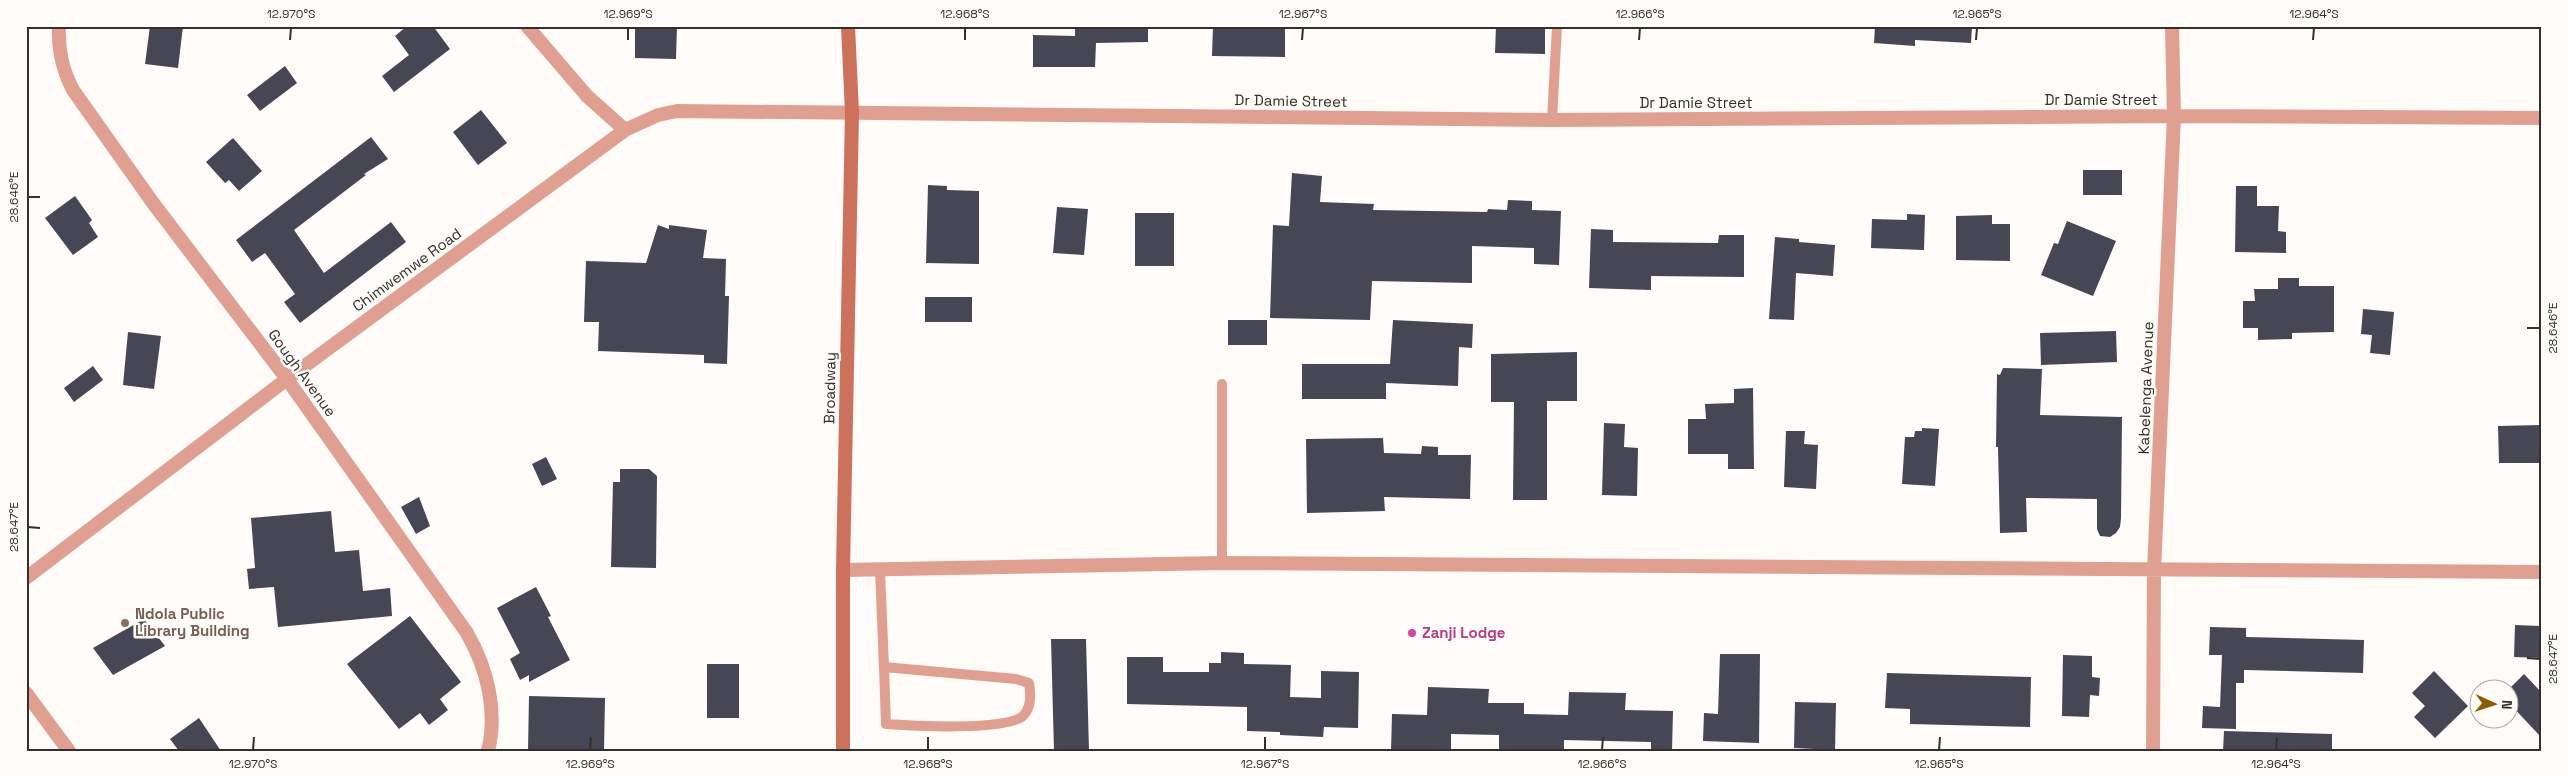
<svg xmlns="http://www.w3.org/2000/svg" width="2567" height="777" viewBox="0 0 2567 777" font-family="'Space Grotesk',sans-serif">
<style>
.building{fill:#464654}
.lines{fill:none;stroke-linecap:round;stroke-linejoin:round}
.service{stroke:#dfa091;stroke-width:10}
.minor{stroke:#dfa091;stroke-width:14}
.secondary{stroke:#cc715c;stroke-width:14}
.ticks{fill:none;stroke:#342f2a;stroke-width:2}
.education-dot{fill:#8d6e63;stroke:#fefbf8;stroke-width:2}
.hotel-dot{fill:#d1479c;stroke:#fefbf8;stroke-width:2}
.labels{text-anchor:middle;stroke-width:5;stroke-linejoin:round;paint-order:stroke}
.street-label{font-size:15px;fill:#342f2a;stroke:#fefbf8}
.education-label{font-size:15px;font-weight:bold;fill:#785e54;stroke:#fefbf8;text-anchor:start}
.hotel-label{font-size:15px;font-weight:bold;fill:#b23c85;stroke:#fefbf8;text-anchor:start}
.neatline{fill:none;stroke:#342f2a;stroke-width:2}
.ticks-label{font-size:12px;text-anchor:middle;fill:#342f2a}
</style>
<rect width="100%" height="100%" fill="#fefbf8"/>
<path class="building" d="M150 26H183L178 68 145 64Z
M407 26H433L450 49 394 92 382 76 409 55 395 36Z
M635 26H677L676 59 635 58Z
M1075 26H1148V42L1096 43 1095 67H1033V35L1075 36Z
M1213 26H1285V57L1212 56Z
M1496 26H1545V54L1495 53Z
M1875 26H1972L1971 43 1915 40V46L1874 43Z
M285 66 297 83 260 111 247 95Z
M481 110 507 143 478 165 453 132Z
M371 137 388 159 364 174 366 175 294 230 324 273 391 222 406 242 300 323 284 302 295 294 265 253 252 262 236 240Z
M233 138 262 171 239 191 229 180 225 183 206 162Z
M2083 170H2122V195H2083Z
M1292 173 1322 176 1320 202 1374 204 1373 210 1487 212 1488 209 1507 210 1508 200 1532 201V210L1561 211 1559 265 1534 264V248L1472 246V283L1372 281 1370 320 1270 318 1273 225 1289 226Z
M928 185 947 186V190L979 191V264L926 263Z
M2236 186H2257V206H2279L2278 231 2286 232V253L2235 252Z
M75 196 92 220 89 223 98 237 73 255 45 218Z
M1057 207 1088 209 1084 255 1053 253Z
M1135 213H1174V266H1135Z
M1907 214 1925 215 1924 250 1871 248 1872 219 1907 220Z
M1992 215V224H2010V261L1956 260V216Z
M2067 221 2116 241 2093 296 2041 275 2054 243 2058 244Z
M658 225 669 229V225L707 230 703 258 726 259 725 296H729L727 364 704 363V355L598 351 599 322H584L586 261 646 263Z
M1591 229 1613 230V242L1718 243 1719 235H1744V277L1651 276V290L1589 288Z
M1775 237 1799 239V242L1835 245 1833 276 1796 273 1794 320 1769 319Z
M2278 278H2299V286H2334V332L2292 333V339L2258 340V328H2243V301H2255L2254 289H2278Z
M925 297H972V322H925Z
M2363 309 2394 312 2390 355 2370 353 2372 335 2361 334Z
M1228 320H1267V345H1228Z
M1393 320 1473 324 1472 348 1459 347 1458 386 1386 383V399H1302V364H1390Z
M2116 331 2117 362 2041 365 2040 333Z
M128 332 161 336 154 389 123 385Z
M1577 352V401H1547V500H1513L1514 402H1491V354Z
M93 366 103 380 74 402 64 388Z
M2003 368 2042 369 2040 415 2122 417 2121 518 2120 527 2116 533 2110 537 2100 536 2097 529V499L2026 498 2027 532 2000 533 1998 447H1996L1997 374 2000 375Z
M1753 388 1754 469H1728V454H1688V419H1706L1705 404 1734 403V389Z
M1604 423 1625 424 1624 447 1638 448 1637 496 1602 495Z
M2541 425V463H2499L2498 426Z
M1922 428 1939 429 1935 486 1902 484 1905 437H1914L1915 431H1922Z
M1786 431H1805L1804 444 1818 445 1816 489 1784 487Z
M1383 438 1384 453 1421 454 1422 446 1438 447V455H1471L1470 499 1384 497 1385 511 1307 513 1306 439Z
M546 457 557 479 542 486 532 464Z
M620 469H649L657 476 656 568 611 567 613 482H620Z
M419 497 430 526 416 534 401 507Z
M331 511 335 552 359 550 363 591 390 588 392 616 278 627 274 587 249 589 247 569 255 568 251 518Z
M536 587 551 616 548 617 570 660 529 682V675L520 680 510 659 520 653 497 608Z
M410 616 461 682 440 699 448 710 429 725 420 713 399 729 347 664Z
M144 619 165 646 113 675 93 648Z
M2515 625 2541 626V658L2514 657Z
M2210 627 2246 628V637L2364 640 2363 673 2244 670V683H2236V729L2202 728 2203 706 2220 707 2222 655H2209Z
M1051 639H1086L1089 751H1054Z
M1221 652 1244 653V664L1291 665 1290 697 1321 698V671L1359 672 1358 728 1324 727 1323 737 1280 735V732L1247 731V707L1127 704V657H1163V672H1209V663H1221Z
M1720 654H1760L1759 743 1703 741 1704 713 1718 714Z
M2063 655 2092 656V677L2100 678 2099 696 2090 695 2089 717 2062 716Z
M707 664H739V718H707Z
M2434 671 2468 706 2435 738 2414 717 2425 706 2412 693Z
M1887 673 2031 677 2030 727 1910 724V709L1885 708Z
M2524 674 2541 692V737L2510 704V688Z
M1428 687 1489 689 1488 703H1524V714L1568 715 1569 692 1626 693 1625 710 1673 711 1672 751H1651V742L1564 740V751H1499V735L1451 734V751H1391L1392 714 1427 715Z
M529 696 605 698 604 751H528Z
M1795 702 1836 703 1835 750 1794 748Z
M199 718 221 751H179L170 739Z
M2224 731 2332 734V751H2223Z"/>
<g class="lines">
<path class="service" d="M1552 120 1557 26
M1222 563V384
M880 570 884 667 1016 679 1029 683C1031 694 1032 707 1023 716 1006 731 911 726 886 724L884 667"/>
<path class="minor" d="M59 26C58 50 62 69 73 90L153 203 287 379 467 633C487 668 498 711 488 751
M527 26 587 96 625 130
M843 570 1222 563 2541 572
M26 578 287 379 625 130 658 115 677 111 1552 120 2174 116 2541 118
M26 693 69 751
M2153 751 2154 571 2174 116 2172 26"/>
<path class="secondary" d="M843 751V570L852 113 848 26"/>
</g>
<path class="ticks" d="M290 40 291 28M628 40V28M965 40V28M1302 40 1303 28M1639 40 1640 28M1976 40 1977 28M2313 40 2314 28M28 197H40M2527 328H2540M28 527 40 528M2527 658 2540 659M253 750 254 737M590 750 591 737M928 750V737M1265 750V737M1602 750 1603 737M1939 750 1940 737M2276 750 2277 737"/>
<circle class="education-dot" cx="125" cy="623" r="5"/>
<circle class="hotel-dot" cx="1412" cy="633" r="5"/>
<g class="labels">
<g class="street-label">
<text x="2101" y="105">Dr Damie Street</text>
<text transform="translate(1291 101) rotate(1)" y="5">Dr Damie Street</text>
<text x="1696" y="108">Dr Damie Street</text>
<text transform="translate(407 270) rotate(-36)" y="5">Chimwemwe Road</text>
<text transform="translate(302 373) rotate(54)" y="5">Gough Avenue</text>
<text transform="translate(830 388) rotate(-89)" y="5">Broadway</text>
<text transform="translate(2146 388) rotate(-88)" y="5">Kabelenga Avenue</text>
</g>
<g class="education-label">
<text x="135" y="619">Ndola Public<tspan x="135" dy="17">Library Building</tspan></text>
</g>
<g class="hotel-label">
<text x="1422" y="638">Zanji Lodge</text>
</g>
</g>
<rect width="2567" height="777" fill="none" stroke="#fefbf8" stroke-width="55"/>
<g transform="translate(2494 704) rotate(93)"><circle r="24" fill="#fefbf8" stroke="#ada9a6"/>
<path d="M0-4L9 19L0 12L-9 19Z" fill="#8b5c02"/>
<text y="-8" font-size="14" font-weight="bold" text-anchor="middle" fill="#342f2a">N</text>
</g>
<rect x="28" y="28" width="2512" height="722" class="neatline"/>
<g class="ticks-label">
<text x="291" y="18">12.970°S</text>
<text x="628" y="18">12.969°S</text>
<text x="965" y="18">12.968°S</text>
<text x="1303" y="18">12.967°S</text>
<text x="1640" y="18">12.966°S</text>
<text x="1977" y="18">12.965°S</text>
<text x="2314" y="18">12.964°S</text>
<text transform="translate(14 197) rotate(-90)" y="4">28.646°E</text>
<text transform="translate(2553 328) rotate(-90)" y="4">28.646°E</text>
<text transform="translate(14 527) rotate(-90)" y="4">28.647°E</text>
<text transform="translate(2553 659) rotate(-90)" y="4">28.647°E</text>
<text x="253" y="768">12.970°S</text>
<text x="590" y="768">12.969°S</text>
<text x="928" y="768">12.968°S</text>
<text x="1265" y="768">12.967°S</text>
<text x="1602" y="768">12.966°S</text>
<text x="1939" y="768">12.965°S</text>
<text x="2276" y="768">12.964°S</text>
</g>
</svg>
